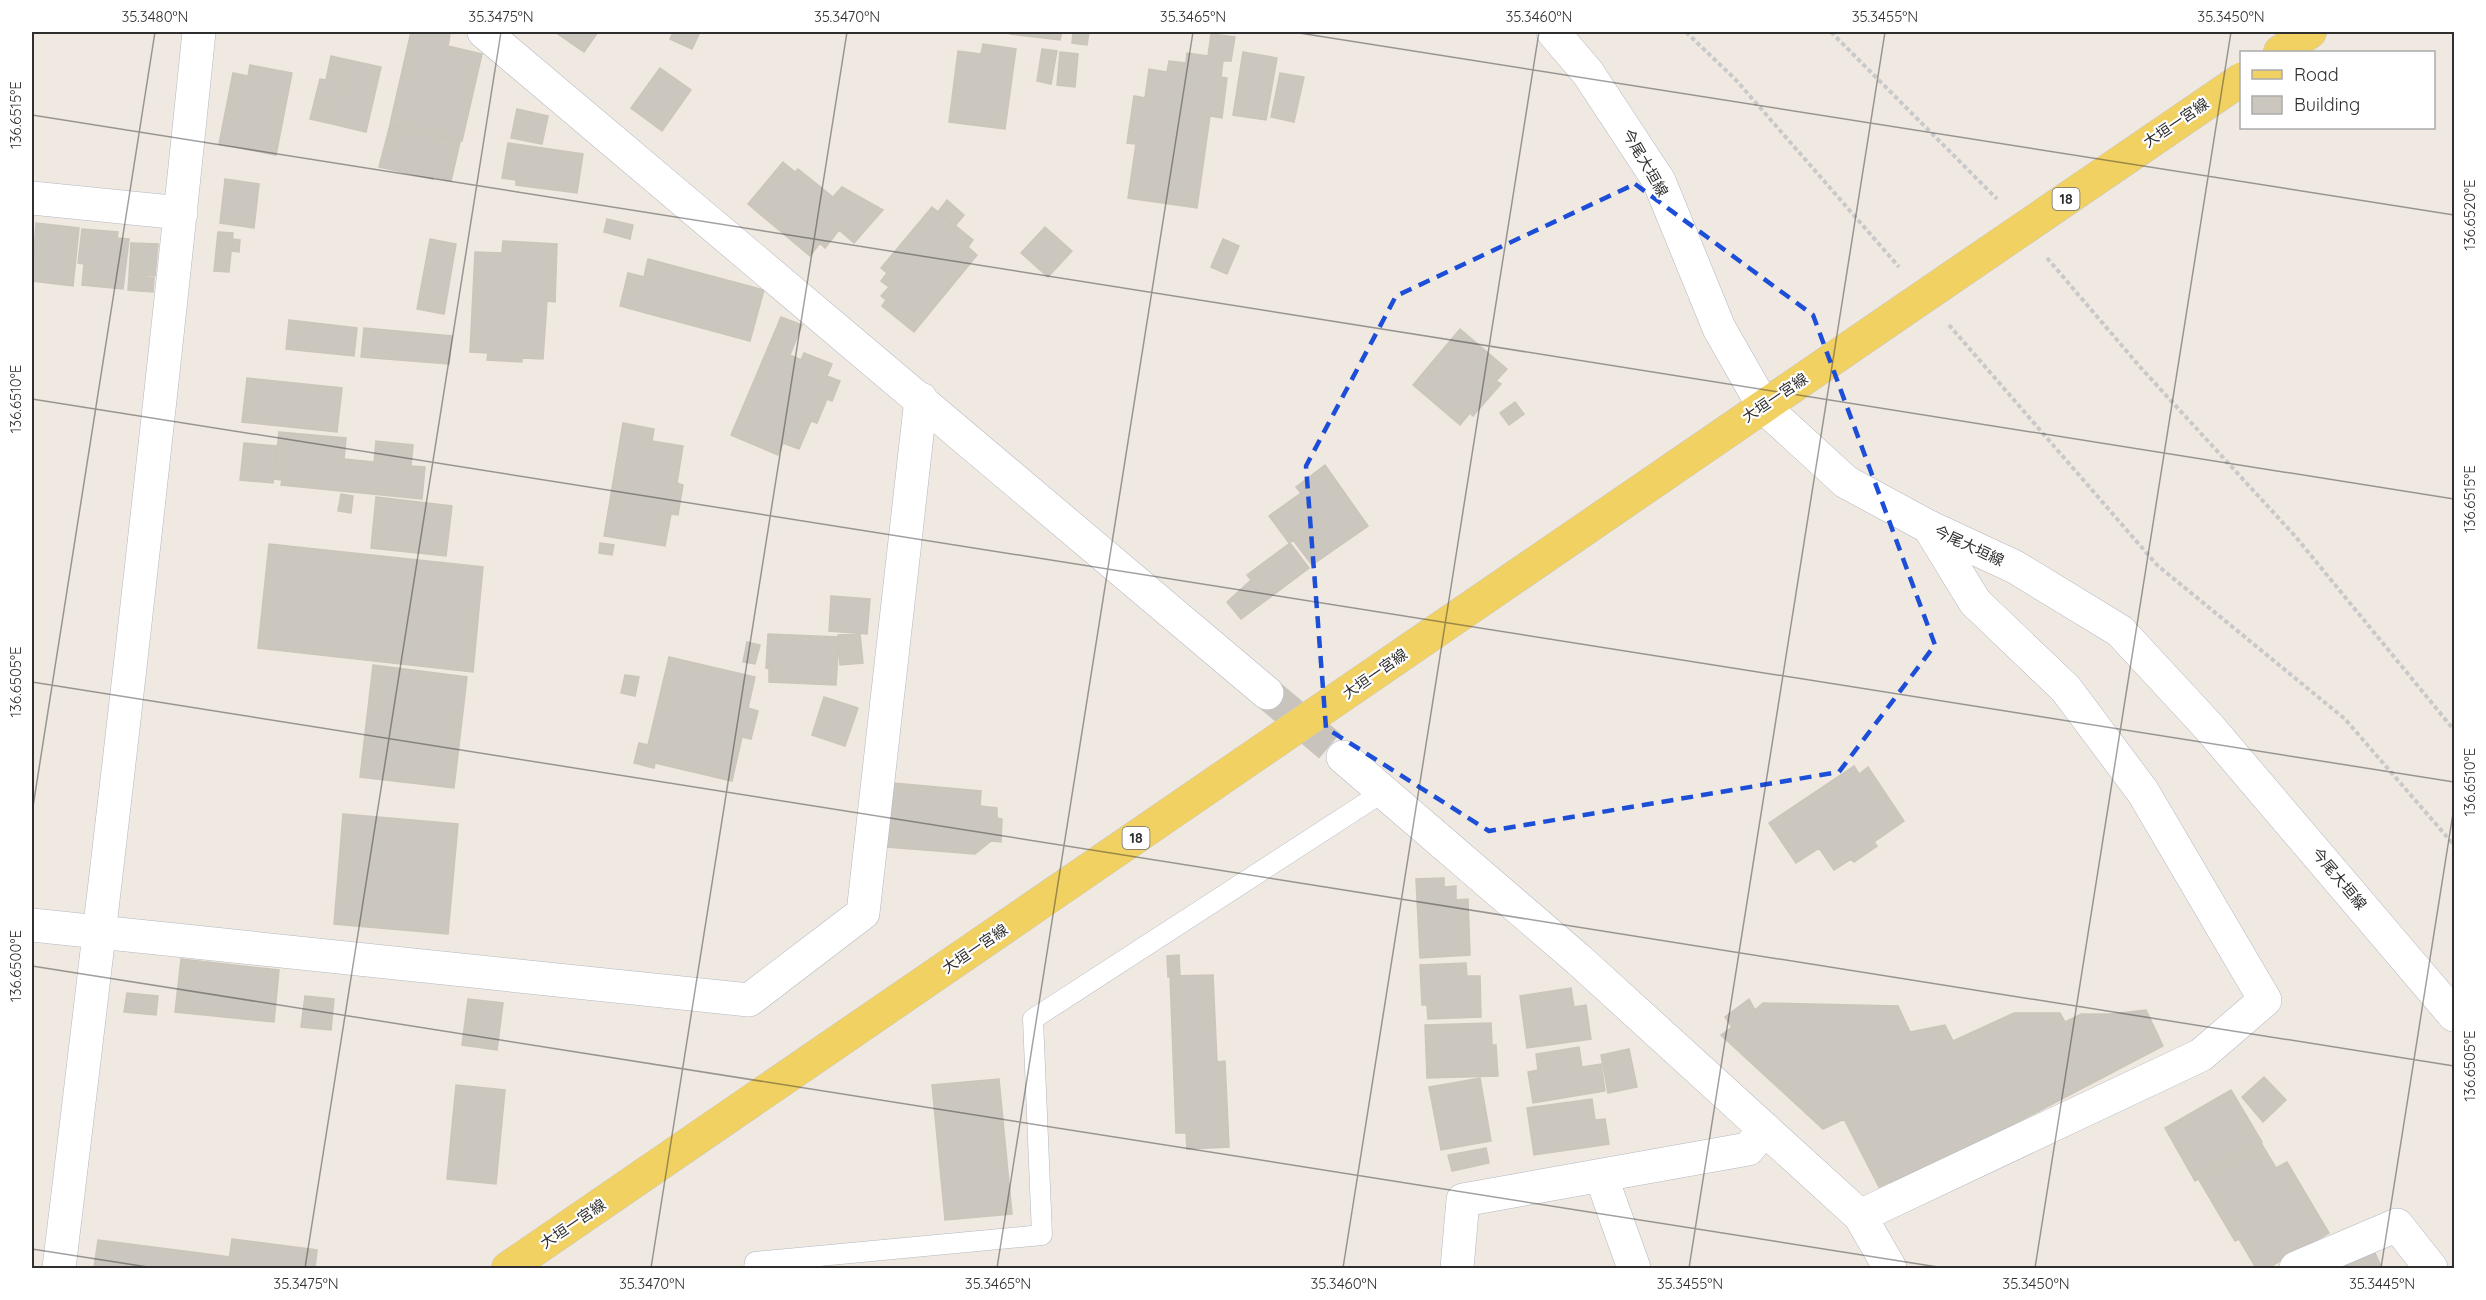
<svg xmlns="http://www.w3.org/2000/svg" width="2486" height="1300" viewBox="0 0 2486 1300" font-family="Quicksand,'Noto Sans JP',sans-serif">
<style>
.building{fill:#cbc7bf;stroke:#cbc5ba;stroke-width:1.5}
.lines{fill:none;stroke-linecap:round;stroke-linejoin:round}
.street-tunnel{stroke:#c8c4bd;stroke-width:33;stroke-dasharray:33 16;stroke-linecap:butt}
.lane-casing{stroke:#b4b7c1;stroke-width:21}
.street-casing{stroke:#b4b7c1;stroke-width:34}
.secondary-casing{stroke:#b4b7c1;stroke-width:34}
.primary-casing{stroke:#c9c9c9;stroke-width:34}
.path{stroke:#c9c9c9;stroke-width:4;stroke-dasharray:4.5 3;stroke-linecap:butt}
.lane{stroke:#fff;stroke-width:20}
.street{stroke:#fff;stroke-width:33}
.secondary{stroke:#fff;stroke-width:33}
.primary{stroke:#f2d163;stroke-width:33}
.primary-bridge-casing{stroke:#c9c9c9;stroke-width:34;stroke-linecap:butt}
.primary-bridge{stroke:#f2d163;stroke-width:33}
.marked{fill:none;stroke:#1d4ed8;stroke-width:4.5;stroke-dasharray:12 8;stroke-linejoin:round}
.ticks{fill:none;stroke:#2e2e2e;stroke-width:1.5;stroke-opacity:0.45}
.labels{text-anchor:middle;stroke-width:4.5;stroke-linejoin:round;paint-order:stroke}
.shield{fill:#fff;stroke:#6d6d6d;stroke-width:1.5}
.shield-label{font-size:14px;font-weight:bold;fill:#2e2e2e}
.street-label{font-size:15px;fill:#2e2e2e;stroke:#fff}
.neatline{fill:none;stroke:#2e2e2e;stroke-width:2}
.ticks-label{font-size:15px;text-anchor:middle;fill:#2e2e2e}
</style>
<rect width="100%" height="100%" fill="#efe9e1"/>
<path class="building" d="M411 32H439L450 34 448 46 482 54 462 141 390 124Z
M555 32H598L584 52Z
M673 32H700L692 49 670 39Z
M1011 32H1062L1060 40 1010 34Z
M1073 32H1089L1087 45 1072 43Z
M1211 34 1235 37 1231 61H1223L1221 77 1227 78 1222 118 1210 116 1197 208 1128 198 1136 144 1127 143 1134 96 1145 98 1149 69 1167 72 1169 61 1186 63 1187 53 1208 56Z
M983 44 1016 49 1005 129 949 122 958 51 981 54Z
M1042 49 1057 51 1051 84 1037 81Z
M1060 52 1078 54 1075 87 1057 85Z
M1243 52 1277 58 1266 120 1233 115Z
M331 56 344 59 328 123 310 119 320 79 326 80Z
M344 59 381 67 366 132 328 123Z
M250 65 292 73 276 155 219 144 233 73 248 76Z
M660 68 691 90 662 131 631 108Z
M1280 73 1304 77 1294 122 1271 117Z
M517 109 548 116 542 144 511 138Z
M390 125 460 142 451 181 433 177V179L379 167Z
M508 143 583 154 577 193 516 185V180L502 178Z
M783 162 795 172 798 169 833 197 842 187 883 210 854 243 839 230 825 248 820 243 810 256 748 204Z
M225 179 259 184 254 228 220 223Z
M947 200 964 215 955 226 938 212Z
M932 207 973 240 968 247 977 255 914 332 882 306 886 300 881 296 889 287 881 281 887 273 881 268Z
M607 219 633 225 630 239 604 232Z
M36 223 79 228 73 286 32 281Z
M1045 227 1072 251 1048 277 1021 253Z
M82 229 118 232 117 238 129 239 123 289 82 285 84 264 78 263Z
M218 232 233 233 229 272 214 271Z
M232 239 240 240 239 252 231 251Z
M430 239 456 244 444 314 417 309Z
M1223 239 1239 246 1227 274 1211 267Z
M503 241 557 244 555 302 547 301 543 359 522 358V362L487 360 488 353 470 352 475 252 502 253Z
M131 243 158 244 155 276 129 275Z
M648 259 764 290 750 341 620 306 628 273 644 277Z
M129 276 154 278 153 292 128 290Z
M781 317 802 325 790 355 801 360 804 353 832 364 827 376 840 381 832 401 827 399 817 423 811 421 799 449 783 443 778 455 731 435Z
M289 320 357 328 354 356 286 349Z
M364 328 452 336 449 364 361 357Z
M1460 329 1507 369 1496 381 1501 384 1473 416 1470 413 1460 425 1413 385Z
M247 378 342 388 337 432 242 422Z
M1515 402 1524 414 1509 425 1500 413Z
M623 423 654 429 652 441 683 446 677 483 683 485 678 515 671 514 665 546 604 536Z
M279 432 346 438 344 459 374 462 376 441 413 445 411 466 425 467 422 499 281 485 282 480 274 479Z
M244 443 277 446 273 483 240 480Z
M1325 465 1368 526 1312 565 1293 540 1289 543 1269 516 1301 493 1296 487Z
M341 494 353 496 351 513 338 511Z
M376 497 452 506 446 556 371 548Z
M600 543 614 545 612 555 599 553Z
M1290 543 1309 568 1241 619 1227 602 1251 580 1247 575Z
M269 544 483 567 473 672 258 648Z
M831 596 870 599 867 634 829 631Z
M768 634 839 637 836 685 769 682V667L766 668Z
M860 634 863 663 840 665 838 635Z
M747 642 760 645 755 664 743 662Z
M669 657 755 677 748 708 758 711 751 739 742 737 732 781 655 763 654 768 634 763 639 743 648 745Z
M373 665 467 677 454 788 360 777Z
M625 675 639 677 635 696 621 693Z
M824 697 858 708 845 746 812 735Z
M1854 766 1859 774 1868 767 1904 821 1874 842 1877 846 1854 862 1851 859 1834 870 1819 848 1796 863 1769 823Z
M893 783 981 791 980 806 997 808V818L1002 819 1001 842 991 841 975 854 887 847Z
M343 814 458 824 448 934 334 924Z
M1444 878V887L1456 886V900L1468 899 1470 955 1420 958 1416 879Z
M1179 955 1180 976 1168 977 1167 956Z
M181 959 279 970 274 1022 175 1012Z
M1466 963 1467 976H1480L1481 1017 1428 1019 1427 1005H1422L1420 965Z
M1213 975 1217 1062 1225 1061 1229 1147 1187 1149 1186 1133H1176L1170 976Z
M1571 988 1574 1007 1586 1005 1591 1039 1527 1048 1520 996Z
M127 993 158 996 156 1015 124 1012Z
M305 996 334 999 331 1030 301 1027Z
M468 999 503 1003 497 1050 462 1045Z
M1749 999 1755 1010 1763 1003 1898 1006 1910 1032 1945 1025 1953 1041 2014 1013H2060L2065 1022 2081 1014H2110L2146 1010 2163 1046 1949 1158 1879 1187 1844 1119 1823 1129 1721 1035 1732 1027 1725 1017Z
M1491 1023 1492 1045H1496L1498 1076 1427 1078 1425 1025Z
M1579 1047 1582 1067 1601 1064 1605 1091 1533 1103 1528 1072 1538 1070 1536 1054Z
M1629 1049 1637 1087 1608 1093 1601 1055Z
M2264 1077 2286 1100 2263 1122 2242 1097Z
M1480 1078 1491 1141 1441 1150 1429 1087Z
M999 1079 1012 1214 945 1220 932 1085Z
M456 1085 505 1090 496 1184 447 1179Z
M2231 1090 2262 1142 2195 1181 2165 1128Z
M1592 1099 1595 1120 1605 1119 1609 1144 1534 1155 1527 1108Z
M2261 1143 2276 1168 2287 1162 2329 1233 2268 1268H2256L2239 1239 2235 1241 2199 1180Z
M1486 1148 1489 1163 1452 1171 1448 1155Z
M232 1239 317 1250 315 1268H228Z
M98 1240 230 1257 228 1268H94Z
M2373 1249 2382 1268H2328Z"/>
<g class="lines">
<path class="street-tunnel" d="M1267 693 1343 757"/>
<defs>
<path id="lane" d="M754 1268 755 1262 1042 1235 1033 1019 1383 792"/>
<path id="street" d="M484 32 1267 693
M32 198 181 213
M1343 757 1579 960 1860 1216 1890 1268
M32 925 749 1000 863 913 921 399
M1601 1176 1634 1268
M1860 1216 2201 1055 2265 1000 2143 792 2066 689 1975 602 1929 527
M59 1268C109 857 157 444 199 32
M1457 1268 1463 1200 1748 1149 1765 1129
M2296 1268 2397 1225 2431 1268"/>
<path id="secondary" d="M1553 32 1588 73 1659 181 1719 328 1764 407 1846 482 1929 527 2015 567 2120 631 2208 726 2454 1015"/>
<path id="primary" d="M2280 52 2310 32
M508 1268 1891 319"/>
</defs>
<use href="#lane" class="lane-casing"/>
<use href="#street" class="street-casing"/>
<use href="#secondary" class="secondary-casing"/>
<use href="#primary" class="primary-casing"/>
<path class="path" d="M1686 32 1736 80 1899 267
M1831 32 1997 199
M2047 258 2141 368 2295 536 2454 730
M1949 325 2157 565 2345 719 2454 845"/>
<use href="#lane" class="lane"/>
<use href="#street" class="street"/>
<use href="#secondary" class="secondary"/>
<use href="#primary" class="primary"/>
<defs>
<path id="primary-bridge" d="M1891 319 2242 79"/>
</defs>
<use href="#primary-bridge" class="primary-bridge-casing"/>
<use href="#primary-bridge" class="primary-bridge"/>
</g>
<path class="marked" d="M1635 184 1813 315 1935 645 1839 772 1489 831 1326 728 1306 466 1396 296Z"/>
<path class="ticks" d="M1293 32 2454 215M32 115 2454 499M32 399 2454 782M32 682 2454 1066M32 813 155 32M32 966 1944 1268M32 1249 154 1268M305 1268 501 32M651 1268 847 32M997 1268 1193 32M1343 1268 1539 32M1689 1268 1885 32M2035 1268 2231 32M2381 1268 2454 807"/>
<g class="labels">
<g class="shield">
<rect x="2052.5" y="188" width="27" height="22" rx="4.5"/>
<rect x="1122.5" y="827" width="27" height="22" rx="4.5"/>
</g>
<g class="shield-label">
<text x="2066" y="204">18</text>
<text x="1136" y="843">18</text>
</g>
<g class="street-label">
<text transform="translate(2176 123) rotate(-34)" y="5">大垣一宮線</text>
<text transform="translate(1645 163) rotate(60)" y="5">今尾大垣線</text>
<text transform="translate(1775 398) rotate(-34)" y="5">大垣一宮線</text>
<text transform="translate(1969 546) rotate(25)" y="5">今尾大垣線</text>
<text transform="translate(1375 674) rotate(-35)" y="5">大垣一宮線</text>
<text transform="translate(2339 879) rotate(50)" y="5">今尾大垣線</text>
<text transform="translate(975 949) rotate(-34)" y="5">大垣一宮線</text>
<text transform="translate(573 1224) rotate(-34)" y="5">大垣一宮線</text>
</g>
</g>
<rect width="2486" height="1300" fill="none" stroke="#ffffff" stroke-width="66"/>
<rect x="2240" y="51" width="195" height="78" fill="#ffffff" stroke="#ababab" stroke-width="1.5"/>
<rect x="2252" y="70" width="30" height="9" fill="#f2d163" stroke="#ababab" stroke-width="1.5"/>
<text x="2294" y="81" font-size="18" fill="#2e2e2e">Road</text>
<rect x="2252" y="96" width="30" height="18" fill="#cbc7bf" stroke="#ababab" stroke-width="1.5"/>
<text x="2294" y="111" font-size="18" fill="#2e2e2e">Building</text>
<rect x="33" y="33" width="2420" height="1234" class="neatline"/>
<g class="ticks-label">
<text x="155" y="22">35.3480°N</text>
<text x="501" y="22">35.3475°N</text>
<text x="847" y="22">35.3470°N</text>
<text x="1193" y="22">35.3465°N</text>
<text x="1539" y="22">35.3460°N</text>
<text x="1885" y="22">35.3455°N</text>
<text x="2231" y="22">35.3450°N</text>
<text transform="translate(16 115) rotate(-90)" y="5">136.6515°E</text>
<text transform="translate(2470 215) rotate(-90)" y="5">136.6520°E</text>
<text transform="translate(16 399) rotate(-90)" y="5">136.6510°E</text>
<text transform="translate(2470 499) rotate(-90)" y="5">136.6515°E</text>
<text transform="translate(16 682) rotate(-90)" y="5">136.6505°E</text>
<text transform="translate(2470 782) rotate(-90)" y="5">136.6510°E</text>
<text transform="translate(16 966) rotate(-90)" y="5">136.6500°E</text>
<text transform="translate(2470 1066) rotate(-90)" y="5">136.6505°E</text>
<text x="306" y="1289">35.3475°N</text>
<text x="652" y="1289">35.3470°N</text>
<text x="998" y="1289">35.3465°N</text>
<text x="1344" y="1289">35.3460°N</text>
<text x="1690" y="1289">35.3455°N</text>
<text x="2036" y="1289">35.3450°N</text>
<text x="2382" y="1289">35.3445°N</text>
</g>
</svg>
